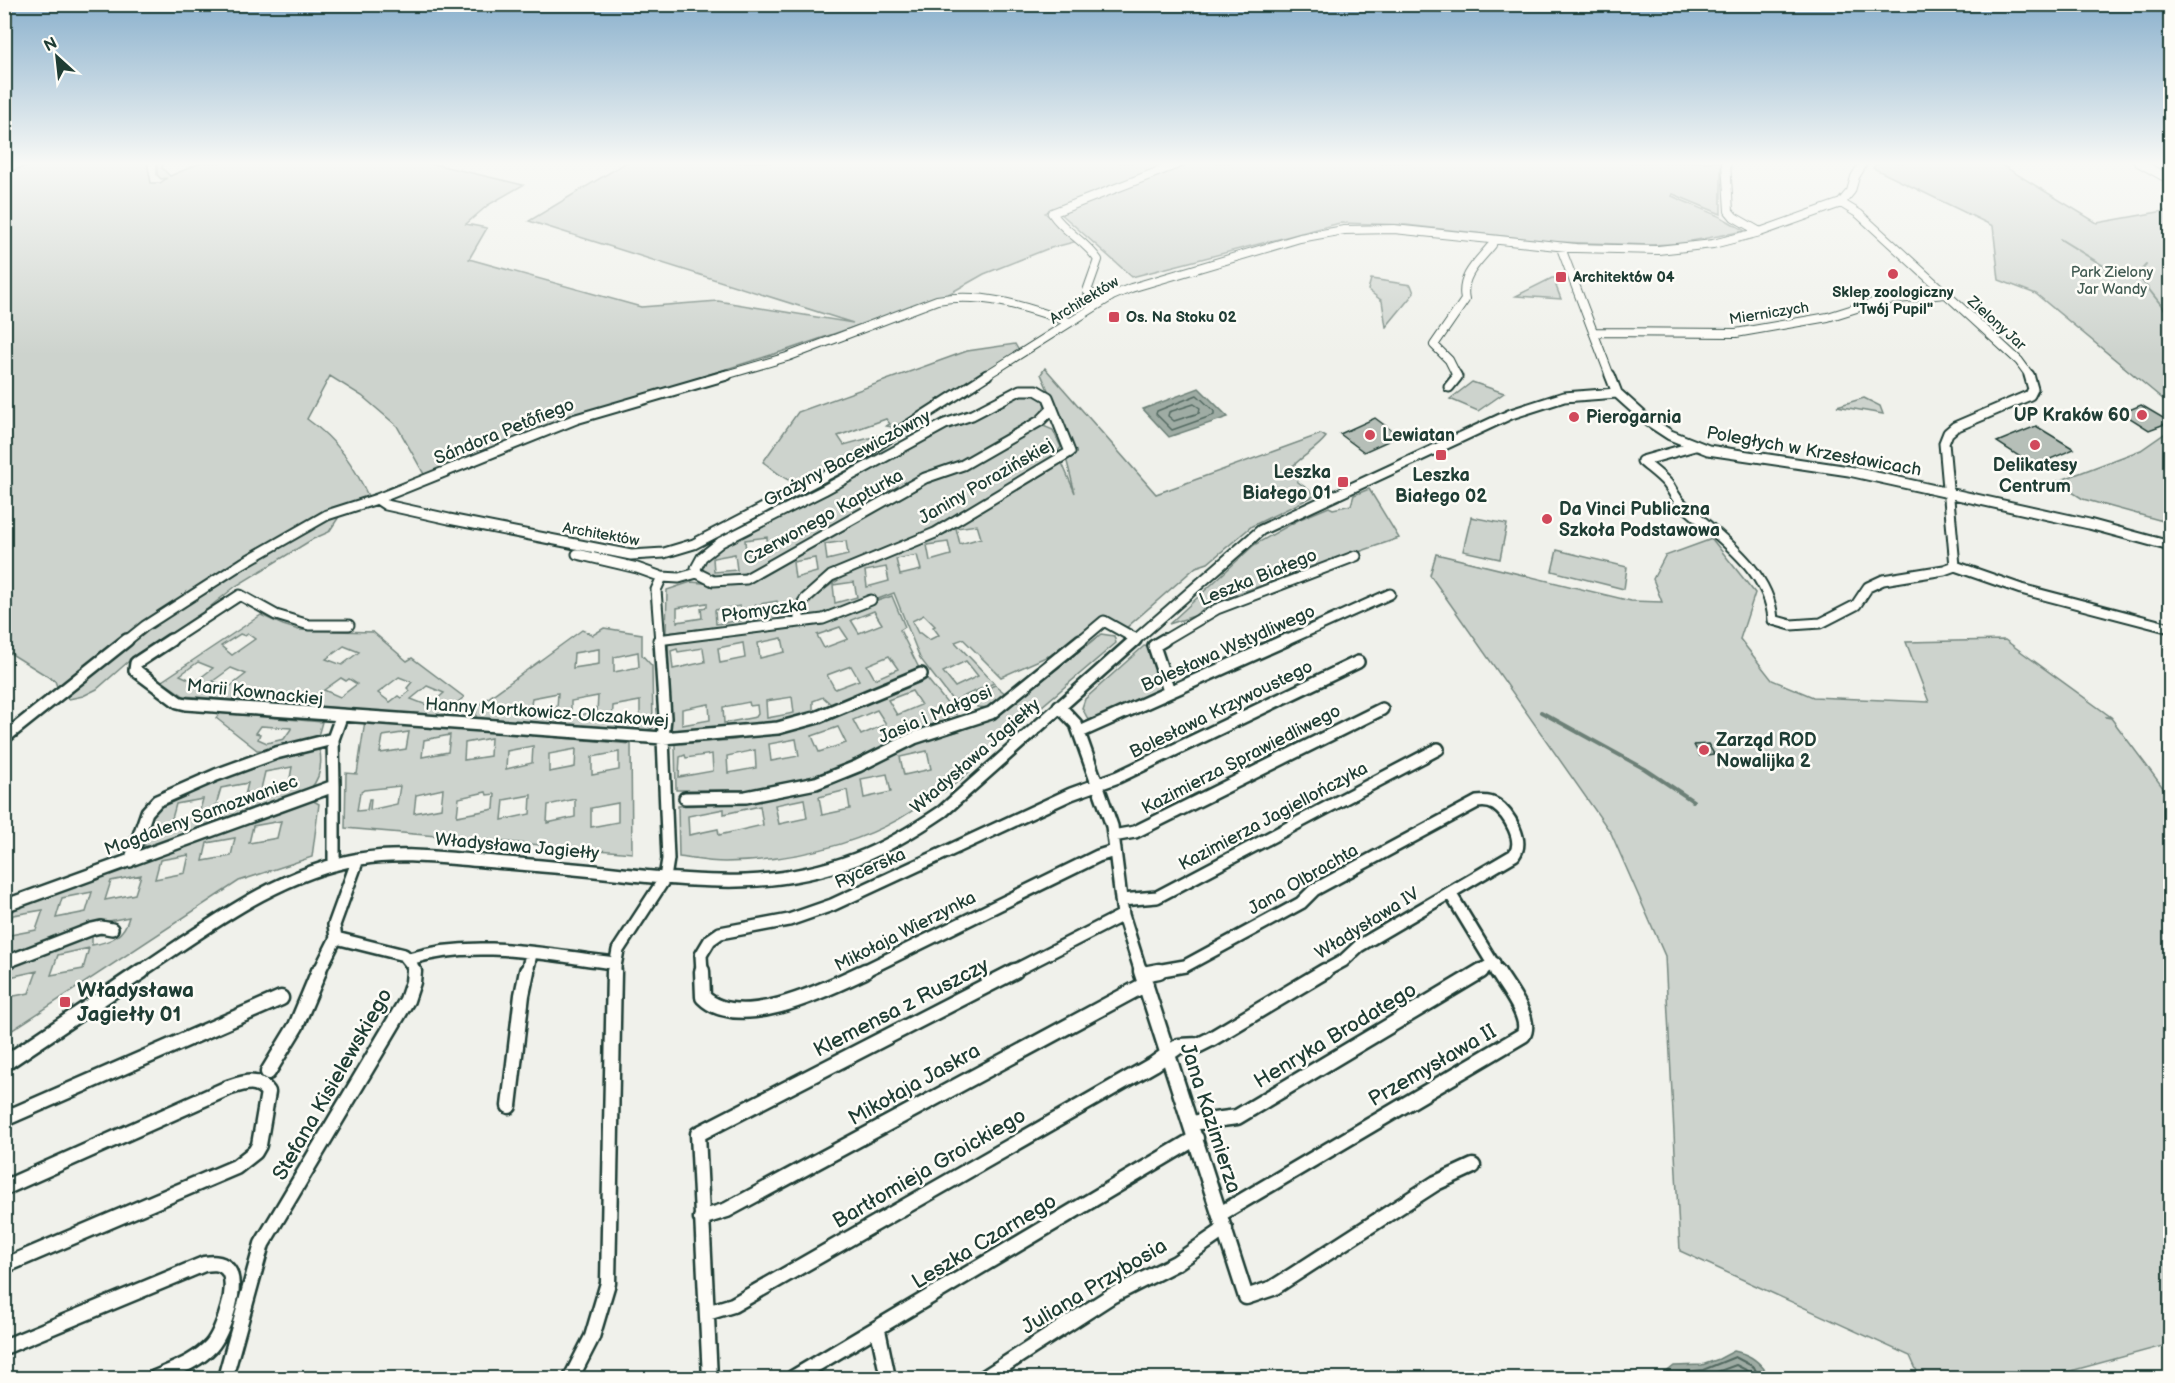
<svg xmlns="http://www.w3.org/2000/svg" width="2175" height="1383" viewBox="0 0 2175 1383" font-family="'Balsamiq Sans',sans-serif">
<style>
.green{fill:#cdd3cd;stroke:#768880;stroke-width:1.5;fill-rule:evenodd}
.water{fill:#9faca4;stroke:#6c8077;stroke-width:1.5}
.lines{fill:none;stroke-linecap:round;stroke-linejoin:round}
.shore-far1{stroke:#526961;stroke-width:1.5}
.shore{stroke:#526961;stroke-width:2}
.stream-far1{stroke:#6c8077;stroke-width:2}
.stream{stroke:#6c8077;stroke-width:4}
.building{fill:#b6bfb8;stroke:#1f3d34;stroke-width:1.5}
.street-far3-casing{stroke:#1f3d34;stroke-width:10}
.street-far2-casing{stroke:#1f3d34;stroke-width:13}
.street-far1-casing{stroke:#1f3d34;stroke-width:16}
.street-casing{stroke:#1f3d34;stroke-width:19}
.street-far3{stroke:#fdfcf7;stroke-width:8}
.street-far2{stroke:#fdfcf7;stroke-width:9}
.street-far1{stroke:#fdfcf7;stroke-width:11}
.street{stroke:#fdfcf7;stroke-width:14}
.poi-dot{fill:#d1495b;stroke:#fdfcf7;stroke-width:2}
.labels{text-anchor:middle;stroke-width:5;stroke-linejoin:round;paint-order:stroke}
.far-park-label{font-size:15px;fill:#425b53;stroke:#fdfcf7}
.far-poi-label{font-size:15px;font-weight:bold;fill:#1f3d34;stroke:#fdfcf7;text-anchor:start}
.far-street-label{font-size:15px;fill:#1f3d34;stroke:#fdfcf7}
.poi-label{font-size:18px;font-weight:bold;fill:#1f3d34;stroke:#fdfcf7;text-anchor:start}
.street-label{font-size:18px;fill:#1f3d34;stroke:#fdfcf7}
.near-poi-label{font-size:21px;font-weight:bold;fill:#1f3d34;stroke:#fdfcf7;text-anchor:start}
.near-street-label{font-size:21px;fill:#1f3d34;stroke:#fdfcf7}
</style>
<rect width="100%" height="100%" fill="#f0f1eb"/>
<filter id="ink" filterUnits="userSpaceOnUse"><feTurbulence type="fractalNoise" baseFrequency=".0167" numOctaves="2"/><feDisplacementMap in="SourceGraphic" scale="12" xChannelSelector="R" yChannelSelector="G"/><feConvolveMatrix kernelMatrix="1 2 1 2 8 2 1 2 1" color-interpolation-filters="sRGB"/></filter>
<g filter="url(#ink)">
<path class="green" d="M29 162H147L151 183H160L167 178 161 179 157 175V162H164L162 168 170 176 203 162H425L523 185 488 205 466 224 487 228 469 259 641 307 718 301 853 323 529 221 627 162H1175L1045 213 1078 241 1047 249 984 274 947 295 787 350 548 425 425 476 397 426 362 396 330 376 307 419C338 441 354 465 369 498L344 509 329 532 313 539 236 586 206 610 129 661 97 689 83 696 69 699 60 695 55 681 5 650 4 169Z
M1188 162H1721V214L1673 194 1672 196 1721 217 1745 231 1691 241 1692 243 1651 245 1555 242 1406 225 1340 223 1132 277 1059 212Z
M1878 162H1997L2097 223 2170 210V405L2036 294 1999 280 1993 226 1873 168Z
M1552 278H1560L1562 282 1556 286 1561 299 1516 296Z
M1371 279 1411 285 1414 293 1386 327 1382 301 1368 290Z
M1015 344 1019 351 897 428 886 426 890 424 886 419 838 436 844 445 891 432C875 443 811 486 794 482 784 480 773 469 763 462L798 412 967 351Z
M1045 368 1156 494 1321 434 1326 437C1316 450 1303 455 1292 467L1298 482 1316 495 1252 526 1208 563 1196 567 1126 628 1105 617 1055 658 1048 656 1001 677 963 639 955 642 994 683 953 701 920 658 894 593 875 600 872 596 817 616 810 617 804 613C816 580 913 542 947 533L946 530 963 519 976 515 975 512 993 501 1003 499V496L1048 468 1062 463 1075 493 1066 458 1075 452 1041 374ZM977 525 981 538 960 544 956 528ZM948 542 951 555 930 561 927 545ZM917 555 921 570 900 575 896 559ZM886 567 889 581 867 587 865 571ZM854 582 857 597 835 603 833 585ZM924 615 935 626 933 627 939 635 929 640 920 633H918L912 621ZM966 661 978 676 955 687 943 672Z
M1472 382 1504 393 1478 411 1450 399Z
M1029 391C1037 395 1042 396 1045 405L1040 415 955 464 756 569C741 575 717 583 702 572L708 554C739 537 770 522 801 505 873 467 944 429 1017 393ZM767 537 768 552 746 554 745 540ZM735 554 737 570 714 572 713 558Z
M1864 398 1880 406 1883 414 1837 406Z
M1041 425 1053 430 1061 447 1056 455 924 533 885 548 826 576 798 599 787 619 666 633 667 590 691 582 726 585 744 583 923 484 932 482 933 478ZM846 541 848 555 827 560 825 544ZM815 558 817 572 795 578 793 562ZM777 601 779 614 755 619 754 605ZM707 603V607L701 608 702 618 677 622V608ZM740 606 742 620 716 624 715 610Z
M2170 430V523L2083 499 2056 482 2141 450Z
M1369 489 1399 538 1211 603 1194 616 1169 624 1254 545 1300 519 1329 507 1333 509 1351 505 1354 495Z
M1471 517 1507 524 1500 559 1463 551Z
M1712 539 1755 593 1740 639 1772 680 1813 697 1929 702 1906 642 2005 640 2111 717H2105L2111 718 2170 797V1344L2045 1378H1920L1910 1356 1680 1251 1665 956 1611 833 1430 575 1436 554 1631 601 1662 602 1653 579 1665 556Z
M1557 550 1627 567 1624 589 1552 571Z
M892 596 905 627 900 630 919 668 832 705 823 697 813 701V713C767 728 719 729 671 732L668 644 674 641 807 625ZM874 611 882 624 859 633 851 620ZM840 627 848 639 824 648 817 635ZM782 638 785 652 760 658 758 643ZM743 643 745 658 720 663 718 648ZM703 648 705 662 673 669 671 651 677 649 678 652ZM889 656 898 669 875 679 867 665ZM851 666 859 680 835 689 827 675ZM792 697 794 713 767 718 766 701ZM749 702 750 706 757 705 758 714 756 717 724 723 723 707ZM709 704 710 720 682 725V709Z
M261 615 283 625 299 630 373 632 407 661 412 658 464 697 441 716 184 696 162 681ZM240 634 245 636 248 634 255 639 232 655 221 646ZM344 646 359 652 342 665 326 659ZM198 662 213 668 195 682 180 675ZM231 668 246 674 228 688 213 681ZM399 677 412 682 407 688 410 691 401 698 398 696 390 702 378 693ZM341 678 346 681 349 679 357 684 340 697 324 690ZM427 686 444 693 429 706 411 699Z
M604 628 642 634V655L652 666 653 728 642 732 476 718V707L582 630 593 635ZM599 649V664L573 668 574 653ZM638 652 639 667 614 672V657ZM558 693 557 708 530 713 532 698ZM598 696 597 712 571 716V701ZM640 701V718L612 723 613 706Z
M1101 634 1114 636 1116 643 1035 712C1007 724 999 741 980 761 970 773 957 782 945 792L942 786C890 840 797 861 725 862 710 862 694 859 679 857L678 806C725 804 782 802 827 783 854 772 879 756 907 748L909 744 959 731 996 717ZM927 751 931 769 904 775 900 757ZM887 774 891 792 864 798 861 779ZM847 790 850 809 822 815 819 797ZM804 799 807 818 779 824 775 805ZM760 806 763 825 719 835 718 829 689 835 688 816 724 809V814Z
M1144 646 1148 647 1162 684 1161 690 1095 721H1089L1082 708 1085 699Z
M925 676 958 717 921 729 835 769 793 782 751 790H676L675 744 734 740 819 723ZM912 691 921 705 897 715 888 700ZM877 710 886 724 861 735 853 720ZM838 727 846 743 819 752 812 736ZM796 739 799 756 771 761 769 744ZM755 750 756 768 728 773 727 756ZM712 754 713 771 679 777 680 757 685 755 686 758Z
M995 685 1007 695 990 708 977 707 973 695Z
M220 713 322 722 318 736 269 750H257L216 718ZM261 726 291 728V729L284 739 267 743 258 739 260 734 256 733Z
M365 721 631 744 632 853 345 828 346 773 357 774ZM409 732 406 749 380 753 383 736ZM450 735 448 752 422 757 424 740ZM491 738 490 756 464 760 465 743ZM533 746 532 763 506 769 507 751ZM576 749 575 767 549 772V754ZM619 752V770L592 775V757ZM400 786 397 804 370 810 371 799H369L367 810 357 811 360 793 364 790ZM443 789 441 808 414 813 416 795ZM486 792 487 795 495 794 494 809 457 816 459 798ZM531 795 530 814 502 820 504 800ZM575 799V817L547 823 548 805ZM618 803V822L591 827V808Z
M312 748 320 751C322 765 320 779 310 789L149 848 145 846 144 842 157 805 251 766ZM292 767 289 784 261 789 265 772ZM248 783 244 800 216 805 221 788ZM203 799 198 817 171 822 176 804Z
M310 799 319 804 312 857 239 881 5 1035 4 998 29 993 37 971 5 978V968L92 933V945C111 942 124 936 129 917L94 924 5 959V910ZM281 821 277 838 249 843 253 826ZM235 838 231 856 203 861 207 843ZM189 855 185 873 155 879 160 860ZM141 875 135 894 105 900 111 881ZM92 892 86 912 56 918 62 898ZM43 910 36 930 5 936 13 915ZM89 948 83 969 51 975 58 955Z"/>
<path class="water" d="M1199 388 1228 417 1169 437 1143 409Z
M1734 1351C1748 1354 1756 1359 1765 1370L1764 1378H1659L1674 1366 1702 1365 1719 1359Z"/>
<g class="lines">
<path class="shore-far1" d="M1197 395 1214 411V415L1172 430 1156 414 1157 411Z
M1194 404 1200 408 1199 413 1174 421 1168 416 1169 412Z"/>
<path class="shore" d="M1668 1378 1676 1373 1703 1370 1735 1357 1754 1367 1759 1378
M1701 1378 1736 1365 1748 1371 1751 1378"/>
<path class="stream-far1" d="M2060 239 2107 268 2119 271
M2124 273 2139 277 2170 316
M2139 277 2138 274 2146 265"/>
<path class="stream" d="M1541 712 1645 769 1693 801"/>
</g>
<path class="building" d="M2141 405 2170 422 2149 430 2122 413Z
M1375 418 1399 436 1364 452 1340 434Z
M2036 426 2074 449 2034 466 1997 442Z
M1708 744 1714 754 1700 756 1694 745Z"/>
<g class="lines">
<defs>
<path id="street-far3" d="M1726 162 1729 211 1734 217 1760 232
M2138 162 2170 180
M4 168 25 162
M1841 203 1859 214 2019 361 2030 376
M1561 248 1610 376
M1104 300 1087 291 1098 260C1086 241 1064 232 1052 213L1183 162
M1593 332 1736 333 1828 317 1879 301 1945 294
M722 376 787 357 937 300C984 292 1026 307 1070 322
M985 376 1112 296 1131 288 1300 238 1344 230 1394 229 1576 248 1658 250 1713 244 1760 232 1841 203 1851 191 1855 177 1864 162
M1457 376 1449 360 1434 345 1465 300C1460 276 1478 262 1492 245L1493 240"/>
<path id="street-far2" d="M1610 375 1617 393 1647 420 1670 435 1708 450 1849 471 2089 524 2170 546
M1449 387 1457 377 1456 375
M1695 446 1642 461C1650 468 1660 475 1667 483 1672 489 1674 496 1680 502 1715 534 1770 569 1773 620L1791 625 1821 623 1856 605 1868 587 1883 580 1944 570 1955 566 1944 443 1948 433 1955 427 2030 395 2033 389 2029 375
M377 499 386 505 449 519 631 555 664 553 694 544 848 464 987 375
M577 554 637 568 662 577 679 578 697 573 713 581 746 579 925 478 963 465 1040 421 1052 409
M1955 566 2021 589 2170 628
M697 573 696 568 702 557 721 542 824 490 945 424 972 415 1020 390H1036L1048 397 1070 452 935 533 831 576 805 599 799 611V621
M658 640 823 619 871 600
M125 642 145 626 243 563 327 515 377 499 576 419 727 375
M168 642 240 595 276 615 309 625H349
M660 642 656 590 662 577
M1079 642 1104 621 1136 639
M1133 642 1261 530 1511 414 1564 397 1617 393
M1161 642 1217 609 1356 556
M1283 642 1390 594"/>
<path id="street-far1" d="M171 640 136 663 135 670 178 702 186 704 663 738 778 728 818 717 921 674
M1164 640 1154 646 1169 691
M1059 706 1076 724 1112 826 1123 915 1141 972
M1080 732 1286 640
M4 738 127 640
M333 739 341 717
M685 798 746 797 816 783 858 766 914 738 991 713 1081 640
M1113 836 1135 832 1382 709
M358 859 334 925 336 938 404 955 412 965 414 972
M130 861 147 812 157 801 216 775 276 753 333 739 334 786
M1450 893 1498 972
M1121 900 1157 897 1438 749
M4 906 334 786V865
M409 959C475 938 547 955 614 963
M4 963 92 929 101 927 112 929
M140 972C208 927 277 873 360 859 401 852 442 858 483 861 532 865 582 869 632 875 710 883 780 888 856 859 887 847 915 830 943 811L1135 640
M319 972 336 938
M527 972 531 954
M614 972 618 950 665 878 668 859 663 738 665 718 660 640
M702 972 701 955 710 940 720 933 789 920 832 905 1071 794 1118 777 1358 662
M862 972 1098 856 1114 851
M1012 972 1123 915
M1151 972 1185 966 1301 903 1314 890 1477 802C1484 801 1490 801 1496 805 1509 814 1525 841 1514 855L1359 946 1343 961 1323 972
M1478 972 1494 963"/>
<path id="street" d="M702 971 703 997C739 1033 827 989 865 971
M1141 971 1246 1297 1273 1288 1436 1183 1473 1166
M1143 974 1159 971
M4 1064 142 971
M268 1072 296 1026 319 971
M509 1106 522 995 527 971
M4 1119 281 998
M1191 1123 1237 1117 1481 971
M4 1188 228 1088C243 1083 257 1077 268 1092L259 1145 255 1152 236 1167 4 1266
M1220 1214 1523 1035C1533 1019 1506 986 1497 971
M701 1218 727 1210 1146 984
M707 1313 733 1305 1154 1064 1179 1046 1199 1045 1211 1039 1325 971
M878 1330 888 1378
M4 1347 204 1264C212 1263 220 1262 226 1268 241 1281 223 1333 211 1346 196 1362 175 1369 155 1378
M225 1378 262 1244 407 1000 413 982 414 971
M571 1378 592 1337 608 1283 614 971
M710 1378 698 1134 1015 971
M793 1378 1196 1138
M984 1378 1111 1296 1176 1263 1225 1229"/>
</defs>
<use href="#street-far3" class="street-far3-casing"/>
<use href="#street-far2" class="street-far2-casing"/>
<use href="#street-far1" class="street-far1-casing"/>
<use href="#street" class="street-casing"/>
<use href="#street-far3" class="street-far3"/>
<use href="#street-far2" class="street-far2"/>
<use href="#street-far1" class="street-far1"/>
<use href="#street" class="street"/>
</g>
</g>
<linearGradient id="sky" x2="0" y2="1"><stop stop-color="#8bb1cd"/><stop offset="0.46" stop-color="#f8f9f6"/><stop offset="1" stop-color="#f8f9f6" stop-opacity="0"/></linearGradient>
<rect width="2175" height="355" fill="url(#sky)"/>
<g class="poi-dot">
<circle cx="1893" cy="274" r="6"/>
<rect x="1555" y="271" width="12" height="12" rx="3"/>
<rect x="1108" y="311" width="12" height="12" rx="3"/>
<circle cx="2142" cy="415" r="6"/>
<circle cx="1574" cy="417" r="6"/>
<circle cx="1370" cy="435" r="6"/>
<circle cx="2035" cy="445" r="6"/>
<rect x="1435" y="449" width="12" height="12" rx="3"/>
<rect x="1337" y="476" width="12" height="12" rx="3"/>
<circle cx="1547" cy="519" r="6"/>
<circle cx="1704" cy="750" r="6"/>
<rect x="59" y="996" width="12" height="12" rx="3"/>
</g>
<g class="labels">
<g class="far-park-label">
<text x="2112" y="277">Park Zielony<tspan x="2112" dy="17">Jar Wandy</tspan></text>
</g>
<g class="far-poi-label">
<text x="1573" y="282">Architektów 04</text>
<text x="1893" y="297" text-anchor="middle">Sklep zoologiczny<tspan x="1893" dy="17">"Twój Pupil"</tspan></text>
<text x="1126" y="322">Os. Na Stoku 02</text>
</g>
<g class="far-street-label">
<text transform="translate(1084 300) rotate(-31)" y="5">Architektów</text>
<text transform="translate(1769 313) rotate(-9)" y="5">Mierniczych</text>
<text transform="translate(1997 323) rotate(42)" y="5">Zielony Jar</text>
<text transform="translate(601 534) rotate(10)" y="5">Architektów</text>
</g>
<g class="poi-label">
<text x="2130" y="421" text-anchor="end">UP Kraków 60</text>
<text x="1586" y="423">Pierogarnia</text>
<text x="1382" y="441">Lewiatan</text>
<text x="2035" y="471" text-anchor="middle">Delikatesy<tspan x="2035" dy="21">Centrum</tspan></text>
<text x="1331" y="478" text-anchor="end">Leszka<tspan x="1331" dy="21">Białego 01</tspan></text>
<text x="1441" y="481" text-anchor="middle">Leszka<tspan x="1441" dy="21">Białego 02</tspan></text>
<text x="1559" y="515">Da Vinci Publiczna<tspan x="1559" dy="21">Szkoła Podstawowa</tspan></text>
<text x="1716" y="746">Zarząd ROD<tspan x="1716" dy="21">Nowalijka 2</tspan></text>
</g>
<g class="street-label">
<text transform="translate(504 431) rotate(-22)" y="6">Sándora Petőfiego</text>
<text transform="translate(1814 451) rotate(10)" y="6">Poległych w Krzesławicach</text>
<text transform="translate(847 458) rotate(-28)" y="6">Grażyny Bacewiczówny</text>
<text transform="translate(986 481) rotate(-30)" y="6">Janiny Porazińskiej</text>
<text transform="translate(823 517) rotate(-29)" y="6">Czerwonego Kapturka</text>
<text transform="translate(1258 577) rotate(-22)" y="6">Leszka Białego</text>
<text transform="translate(764 610) rotate(-8)" y="6">Płomyczka</text>
<text transform="translate(1228 648) rotate(-24)" y="6">Bolesława Wstydliwego</text>
<text transform="translate(255 692) rotate(6)" y="6">Marii Kownackiej</text>
<text transform="translate(1221 709) rotate(-26)" y="6">Bolesława Krzywoustego</text>
<text transform="translate(547 712) rotate(4)" y="6">Hanny Mortkowicz-Olczakowej</text>
<text transform="translate(935 714) rotate(-23)" y="6">Jasia i Małgosi</text>
<text transform="translate(975 756) rotate(-41)" y="6">Władysława Jagiełły</text>
<text transform="translate(1241 759) rotate(-27)" y="6">Kazimierza Sprawiedliwego</text>
<text transform="translate(201 815) rotate(-20)" y="6">Magdaleny Samozwaniec</text>
<text transform="translate(1273 816) rotate(-28)" y="6">Kazimierza Jagiellończyka</text>
<text transform="translate(517 846) rotate(5)" y="6">Władysława Jagiełły</text>
<text transform="translate(870 868) rotate(-24)" y="6">Rycerska</text>
<text transform="translate(1303 879) rotate(-30)" y="6">Jana Olbrachta</text>
<text transform="translate(1367 923) rotate(-32)" y="6">Władysława IV</text>
<text transform="translate(905 931) rotate(-27)" y="6">Mikołaja Wierzynka</text>
</g>
<g class="near-poi-label">
<text x="77" y="997">Władysława<tspan x="77" dy="24">Jagiełły 01</tspan></text>
</g>
<g class="near-street-label">
<text transform="translate(901 1007) rotate(-27)" y="7">Klemensa z Ruszczy</text>
<text transform="translate(1335 1035) rotate(-31)" y="7">Henryka Brodatego</text>
<text transform="translate(1432 1065) rotate(-30)" y="7">Przemysława II</text>
<text transform="translate(332 1084) rotate(-60)" y="7">Stefana Kisielewskiego</text>
<text transform="translate(914 1084) rotate(-29)" y="7">Mikołaja Jaskra</text>
<text transform="translate(1211 1118) rotate(72)" y="7">Jana Kazimierza</text>
<text transform="translate(929 1168) rotate(-30)" y="7">Bartłomieja Groickiego</text>
<text transform="translate(984 1241) rotate(-31)" y="7">Leszka Czarnego</text>
<text transform="translate(1094 1286) rotate(-31)" y="7">Juliana Przybosia</text>
</g>
</g>
<rect width="2175" height="1383" fill="none" stroke="#fdfcf7" stroke-width="24"/>
<rect x="12" y="12" width="2151" height="1359" fill="none" stroke="#1f3d34" stroke-width="2" filter="url(#ink)"/>
<g transform="translate(57 57) rotate(333)" stroke="#fdfcf7" stroke-width="4.5" paint-order="stroke">
<path d="M0-4.5L10 22L0 15L-10 22Z" fill="#1f3d34"/>
<text y="-9" font-size="16" font-weight="bold" text-anchor="middle" fill="#1f3d34">N</text>
</g>
</svg>
